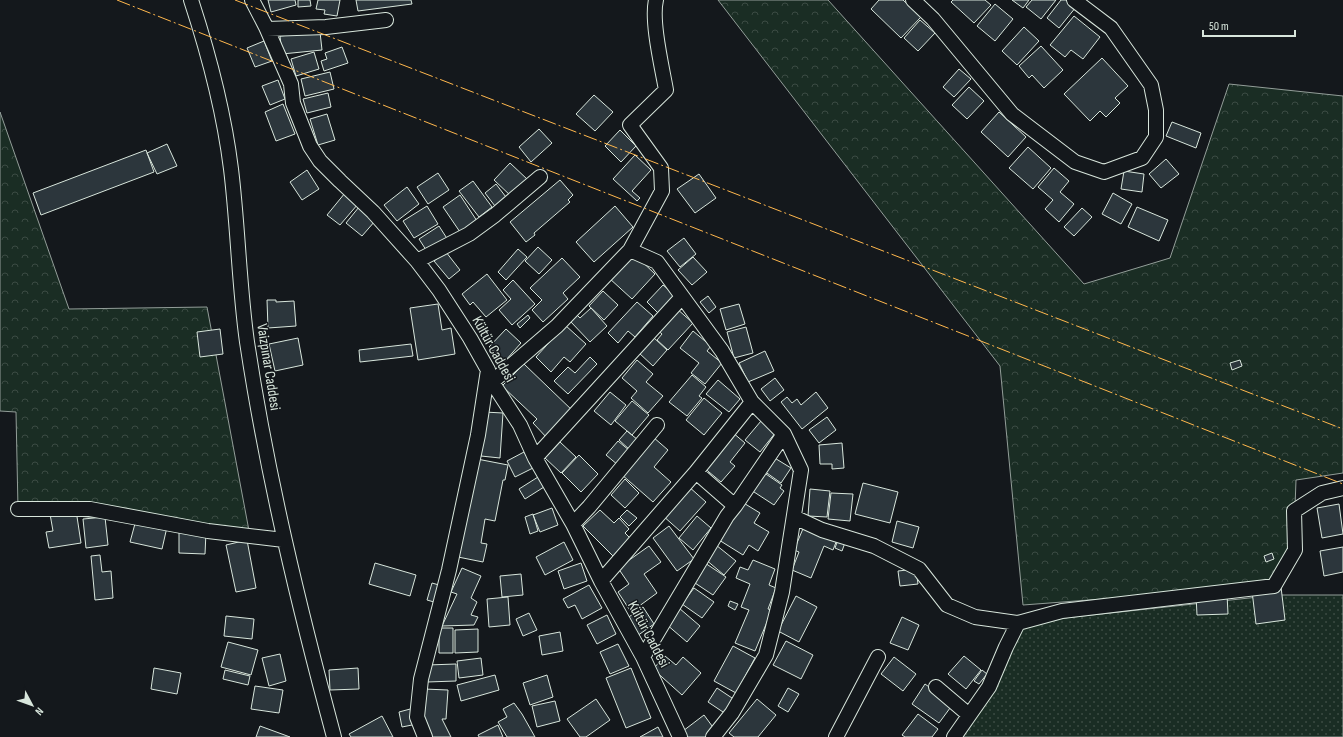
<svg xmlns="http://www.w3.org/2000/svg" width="1343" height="737" viewBox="0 0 1343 737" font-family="'Sofia Sans Condensed',sans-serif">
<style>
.grass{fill:url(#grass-dots);stroke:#939e99}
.forest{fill:url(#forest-crowns);stroke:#939e99}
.building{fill:#2c363c;stroke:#d8e6dc}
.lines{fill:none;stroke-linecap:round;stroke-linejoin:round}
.minor-casing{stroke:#d8e6dc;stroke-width:16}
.minor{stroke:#14181c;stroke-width:14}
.power{stroke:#ffb74d;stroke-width:1;stroke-dasharray:14 3 2 3;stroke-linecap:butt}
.labels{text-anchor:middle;stroke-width:3;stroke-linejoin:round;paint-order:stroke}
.street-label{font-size:15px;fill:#d8e6dc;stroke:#14181c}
</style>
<defs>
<pattern id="grass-dots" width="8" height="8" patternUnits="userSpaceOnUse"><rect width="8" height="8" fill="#1a2d24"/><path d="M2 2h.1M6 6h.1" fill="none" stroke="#3b4b43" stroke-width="1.8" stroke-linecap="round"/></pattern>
<pattern id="forest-crowns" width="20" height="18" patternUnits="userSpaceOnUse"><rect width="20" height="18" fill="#1a2d24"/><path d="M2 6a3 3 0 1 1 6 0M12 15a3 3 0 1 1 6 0" fill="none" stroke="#3b4b43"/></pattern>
</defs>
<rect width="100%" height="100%" fill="#14181c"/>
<path class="grass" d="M1277 595H1343V737H953L1018 623Z"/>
<path class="forest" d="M718 0H828L1084 284 1170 258 1229 84 1343 96V473L1296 480 1294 535 1274 586 1023 605 1000 366Z
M0 112 69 309 207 307 250 536 18 509 16 412 0 411Z"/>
<path class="building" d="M268 0H295L296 5 271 12Z
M298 0H310L311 6 298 7Z
M318 0H340L337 16 324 14 325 10 316 9Z
M356 0H411L412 4 358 11Z
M879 0H903L921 17 901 38 871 9Z
M953 0H985L991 5 974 23 951 2Z
M1012 0H1029L1023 8Z
M1032 0H1056L1041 19 1026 7Z
M1061 0H1067L1076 7 1059 28 1047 18Z
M995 4 1013 19 995 41 977 26Z
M1074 16 1100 37 1083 59 1071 50 1065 57 1050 45Z
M920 20 935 33 918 51 904 38Z
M1024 27 1039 41 1017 65 1002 51Z
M320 32 322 50 282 54 280 36Z
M264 41 272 61 255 67 247 48Z
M1041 46 1063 70 1044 88 1032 75 1029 78 1019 66Z
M342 47 348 63 324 71 321 61 327 59 325 53Z
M314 52 319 69 296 76 291 59Z
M1102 58 1128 86 1115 98 1120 103 1106 117 1100 111 1090 121 1064 94Z
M959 69 971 79 954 97 943 87Z
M330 72 334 89 305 96 301 79Z
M278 80 285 99 270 105 262 86Z
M969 87 984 101 967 119 952 105Z
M328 93 331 107 307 113 303 99Z
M594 95 613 112 595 131 576 114Z
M283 104 295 134 276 141 265 112Z
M999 112 1026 137 1008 157 981 132Z
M327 114 335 140 318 145 310 119Z
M1172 122 1201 133 1196 148 1166 136Z
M539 129 552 143 531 162 519 147Z
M620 130 636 146 621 162 605 146Z
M167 144 177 166 157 174 147 153Z
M1028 147 1051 168 1033 189 1009 168Z
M146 150 154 172 41 215 33 193Z
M635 155 651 170 632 191 640 198 637 201 613 179Z
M1166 159 1179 174 1161 188 1149 174Z
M510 163 528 180 512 197 494 180Z
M1054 168 1069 181 1060 192 1074 204 1059 222 1045 209 1053 200 1038 187Z
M307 170 319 189 302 200 290 182Z
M1124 171 1144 174 1142 192 1121 189Z
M438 173 449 190 428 204 417 187Z
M699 174 716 198 695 213 677 189Z
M560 180 573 195 568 200 570 202 534 233 535 235 526 242 510 222Z
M473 181 492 207 479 217 459 191Z
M496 184 509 201 498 210 485 193Z
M407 187 419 204 397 221 384 205Z
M345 193 358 204 340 225 327 215Z
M1113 193 1132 204 1121 224 1102 214Z
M460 195 477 221 460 232 443 207Z
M427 206 438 224 414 238 403 221Z
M615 206 633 227 594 262 576 242Z
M359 207 375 221 362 236 346 223Z
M1137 207 1168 220 1159 241 1128 227Z
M1082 208 1092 217 1074 236 1064 227Z
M439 226 448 240 428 253 419 239Z
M684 238 696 254 680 267 667 251Z
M538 247 552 260 539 274 525 261Z
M518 249 527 257 506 280 498 272Z
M446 252 460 270 449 279 434 261Z
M633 253 655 274 632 299 609 278Z
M693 257 707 272 692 285 678 270Z
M562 258 580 277 563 293 568 299 543 322 532 310 542 300 530 288Z
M487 274 507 300 486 317 473 302 470 305 462 294Z
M513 280 535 304 512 325 499 310 511 299 503 290Z
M663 285 675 295 658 313 647 302Z
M603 291 618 305 604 320 589 306Z
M708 296 716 307 709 313 700 302Z
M267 300H276V302L294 301 296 326 268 328Z
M637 302 653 316 635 337 628 331 618 343 608 333Z
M438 304 442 330 451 328 455 354 418 360 410 308Z
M739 304 745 324 726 330 720 309Z
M591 308 607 326 590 342 570 321 577 315 580 318Z
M676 308 693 323 668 350 657 340 662 334 656 329Z
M528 315 530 318 520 328 517 324Z
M565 325 586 344 570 362 564 357 551 372 536 357Z
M746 327 753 353 734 358 727 332Z
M220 329 223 354 200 357 197 332Z
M506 329 521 343 505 361 489 347Z
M693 331 711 346 707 351 722 363 705 384 691 373 699 363 680 348Z
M653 337 667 350 653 366 639 353Z
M298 338 303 365 275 371 269 344Z
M411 344 413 356 360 362 359 350Z
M765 351 774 371 748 382 739 363Z
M590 357 597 364 568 394 554 381 568 367 575 373Z
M637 360 653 374 646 382 663 396 648 413 631 398 637 391 622 378Z
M1240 360 1242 366 1232 370 1230 363Z
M524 364 574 412 548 439 533 423 537 419 502 386Z
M692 375 706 387 699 396 702 398 687 416 669 402Z
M775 378 784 390 770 401 761 389Z
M718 380 740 399 729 412 706 394Z
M610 392 626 405 611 425 594 411Z
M816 392 828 408 802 429 781 402 787 397 792 403 797 399 801 405Z
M704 398 722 413 704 435 686 420Z
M632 401 649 415 632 435 615 421Z
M484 412 503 413 500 458 481 456Z
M827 417 836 430 819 443 809 430Z
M761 421 776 432 760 452 745 440Z
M627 431 638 440 630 450 619 440Z
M732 432 745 443 730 462 735 466 721 482 703 467Z
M653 437 668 450 654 467 671 482 653 502 621 474Z
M618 441 630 451 618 465 606 455Z
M560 442 576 457 561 473 545 458Z
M842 443 844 468 832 469V464H820L819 445Z
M524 452 533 468 515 477 507 461Z
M579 455 598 474 581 492 562 473Z
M773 457 791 468 781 483 764 471Z
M477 459 508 465 505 480H503L495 521 485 519 481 543 487 544 483 562 458 557Z
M763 472 782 485 780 488 784 491 774 505 751 490Z
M538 477 544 487 525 499 519 489Z
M625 479 639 493 625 508 611 495Z
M863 483 898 492 890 523 855 514Z
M688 486 706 502 680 531 662 515Z
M810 489 830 491 827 517 808 516Z
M831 493 853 494 850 521 828 519Z
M742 502 760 513 754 523 769 532 758 551 749 545 743 555 719 540Z
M1339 504 1343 534 1322 538 1317 508Z
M552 508 558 525 540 532 533 515Z
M76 510 81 543 49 548 46 532 53 531 50 514Z
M600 510 614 523 619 518 629 529 625 533 630 538 613 556 583 526Z
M627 510 637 518 629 526 620 517Z
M533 514 538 531 530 534 525 517Z
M697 516 711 528 693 550 679 538Z
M105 517 108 545 86 548 83 519Z
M136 520 167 527 162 549 130 542Z
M897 521 919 527 913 548 892 542Z
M805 524 838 537 833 550 824 546 811 578 792 570 799 552 794 550Z
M669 526 694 559 677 571 653 538Z
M179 532H206L205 554 179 553Z
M839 537 846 540 842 551 835 548Z
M247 540 256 588 236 592 226 545Z
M564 542 573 560 545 575 536 557Z
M716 545 736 561 724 575 705 559Z
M649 546 661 562 644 574 657 593 631 612 618 592 629 584 618 568Z
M1343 547V572L1324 576 1320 551Z
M1272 553 1274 559 1266 562 1264 556Z
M100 555 102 572 111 571 113 598 95 600 91 556Z
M753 560 775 569 769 585 776 588 768 609 772 610 755 651 735 643 749 610 741 607 750 584 736 578 740 567 748 570Z
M375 563 416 575 410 596 369 584Z
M581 563 587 581 564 589 558 571Z
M705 563 726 577 713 595 692 581Z
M462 568 481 576 471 598 477 602 471 615 478 617 474 625 442 626 457 594 451 592Z
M916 569 918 584 900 586 898 571Z
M521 574 523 595 502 597 500 576Z
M432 583 439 585 434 602 427 600Z
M589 585 602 608 582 619 575 605 568 608 563 599Z
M1281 587 1285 620 1256 624 1252 591Z
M694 588 714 602 702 618 682 604Z
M1227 594 1228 614 1197 615 1196 595Z
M796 596 817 607 799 642 778 631Z
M508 597 510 625 489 627 487 599Z
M730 601 738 604 735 610 728 606Z
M643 607 654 624 637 636 626 619Z
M679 608 700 626 687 642 666 624Z
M529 613 537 630 523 636 516 619Z
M607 615 616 634 597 644 587 625Z
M226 616 254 619 252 639 224 636Z
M902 617 919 625 908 650 890 643Z
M439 628H453V653H439Z
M478 629V652L455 653V630Z
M560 632 563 651 542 655 539 636Z
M786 641 813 655 801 679 773 665Z
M228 642 258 650 251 675 221 667Z
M618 644 629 666 610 674 600 652Z
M733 646 755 658 736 693 714 681Z
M280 654 286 681 269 686 262 658Z
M665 656 676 665 683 657 701 673 682 695 653 669Z
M964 656 981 670 966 689 948 674Z
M894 657 916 674 903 691 881 674Z
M481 658 483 675 459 678 457 661Z
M456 664V681L427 682V665Z
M154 668 181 673 177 694 151 689Z
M358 668 359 689 330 690 329 670Z
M631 668 651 718 626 728 606 678Z
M225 670 250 676 248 685 223 679Z
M982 670 987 674 979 684 974 681Z
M495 675 499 690 461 701 457 685Z
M547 675 553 697 530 705 523 683Z
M925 684 953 704 939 723 912 704Z
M255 686 283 690 279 713 251 709Z
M717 688 735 700 726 714 708 702Z
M788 688 799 694 788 712 778 706Z
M424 689 448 690 446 719H442L451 737H432L423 718Z
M596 699 610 720 586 737H580L567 719Z
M757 699 776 715 758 737H734L729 733Z
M555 701 560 721 537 727 532 706Z
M514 703 522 714 535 737H507L498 722 507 717 503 709Z
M414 708 417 724 402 727 399 712Z
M918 714 938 729 932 737H905L902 735Z
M704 715 715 730 705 737H687L683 731Z
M382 716 393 737H351L349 734Z
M498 725 503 737H479L478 735Z
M260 726 290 737H256Z
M658 727 663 737H640Z"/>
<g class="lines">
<defs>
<path id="minor" d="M191 0C209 55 224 112 231 169 238 226 239 285 247 342 267 475 299 607 334 737
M252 0 266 27 291 84 293 103 310 146 320 161 340 181 373 212 417 261 439 290 470 338 488 370 492 382 520 425 535 458 573 524 601 581 643 657 680 737
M913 0 933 19 1012 114 1075 162 1104 172 1142 158 1156 137V110L1151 85 1111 28 1074 0
M267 29 326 27 386 20
M630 250 657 262 722 351 752 402 784 434 801 470 782 592 766 655 732 713 713 737
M417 261 469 234 495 215 540 177
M492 382 557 326 630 250 662 191 661 168 630 125 666 90C662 67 651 21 656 0
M535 458 682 297
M696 472 735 506
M18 509H90L208 531 284 540
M794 517 822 530 874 546 919 569 947 605 975 617 1018 623
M573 524 589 507 657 425
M601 581 696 472 752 402
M643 657 727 516 735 506 784 434
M936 687 969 715
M425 737 417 717 421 679 449 570 478 435 488 370
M836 737 878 657
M954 737 989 687 1006 647 1018 623 1062 611 1274 586 1295 550 1294 511 1322 493 1343 488"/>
</defs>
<use href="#minor" class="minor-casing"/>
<use href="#minor" class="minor"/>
<path class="power" d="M117 0 1343 484
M235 0 1343 429"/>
</g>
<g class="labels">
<g class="street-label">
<text transform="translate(494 349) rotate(61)" y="5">Kültür Caddesi</text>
<text transform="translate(269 367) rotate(81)" y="5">Vaizpınar Caddesi</text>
<text transform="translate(649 634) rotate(62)" y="5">Kültür Caddesi</text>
</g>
</g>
<g transform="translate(32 705) rotate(131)" stroke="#14181c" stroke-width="3" paint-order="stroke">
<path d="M0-3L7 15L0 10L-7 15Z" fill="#d8e6dc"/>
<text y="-6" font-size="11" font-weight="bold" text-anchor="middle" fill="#d8e6dc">N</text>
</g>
<path d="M1203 30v6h92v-6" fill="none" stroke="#d8e6dc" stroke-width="2"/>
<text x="1209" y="30" font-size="12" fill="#d8e6dc" stroke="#14181c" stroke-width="3" paint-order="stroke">50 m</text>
</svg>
